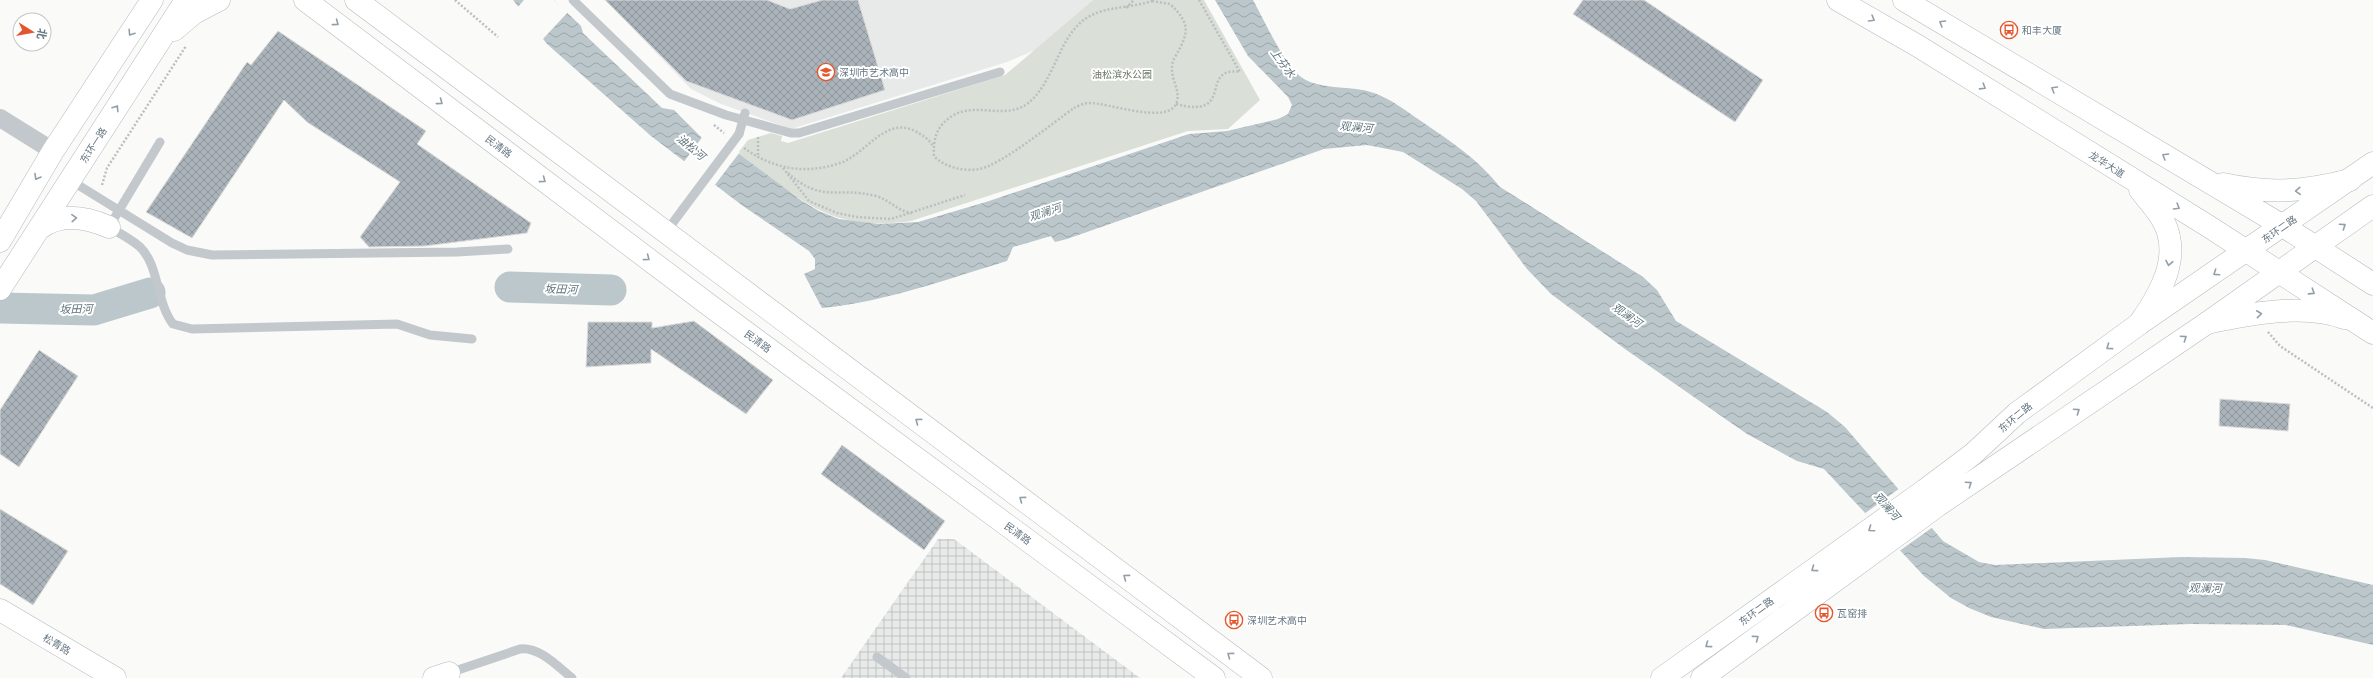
<svg xmlns="http://www.w3.org/2000/svg" width="2373" height="678" viewBox="0 0 2373 678" font-family="Overpass,'Noto Sans SC',sans-serif">
<style>
.built{fill:#e8e9e9}
.industrial{fill:url(#industrial-grid)}
.park{fill:#dadfd7}
.water{fill:url(#water-waves)}
.pier{fill:#fafaf8}
.lines{fill:none;stroke-linecap:round;stroke-linejoin:round}
.river{stroke:#bbc7cb;stroke-width:31}
.building{fill:url(#building-cross-hatch);stroke:#dcdcda}
.secondary-casing{stroke:#b3babf;stroke-width:23}
.primary-casing{stroke:#b5babe;stroke-width:23}
.path{stroke:#bbbfc2;stroke-width:2.5;stroke-dasharray:2 2;stroke-linecap:butt}
.lane{stroke:#c3c8cc;stroke-width:9}
.street{stroke:#c3c8cc;stroke-width:18}
.secondary{stroke:#fff;stroke-width:22}
.primary{stroke:#fff;stroke-width:22}
.lane-bridge{stroke:#c3c8cc;stroke-width:9}
.oneway{stroke:#939fa8}
.labels{text-anchor:middle;stroke-width:4;stroke-linejoin:round;paint-order:stroke}
.poi-label{font-size:10px;fill:#657683;stroke:#fff;text-anchor:start}
.park-label{font-size:10px;fill:#687a64;stroke:#fff}
.street-label{font-size:10px;fill:#657683;stroke:#fff}
.water-label{font-size:11px;font-style:italic;fill:#60757c;stroke:#fff}
</style>
<defs>
<pattern id="industrial-grid" width="8" height="8" patternUnits="userSpaceOnUse"><rect width="8" height="8" fill="#e8e9e9"/><path d="M0 4h8M4 0v8" fill="none" stroke="#c0c1c2"/></pattern>
<pattern id="water-waves" width="16" height="10" patternUnits="userSpaceOnUse"><rect width="16" height="10" fill="#bbc7cb"/><path d="M0 5q4-4 8 0t8 0" fill="none" stroke="#9ca6aa"/></pattern>
<pattern id="building-cross-hatch" width="8" height="8" patternUnits="userSpaceOnUse"><rect width="8" height="8" fill="#aab3b9"/><path d="M0 0l8 8M0 8l8-8" fill="none" stroke="#8e969c"/></pattern>
</defs>
<rect width="100%" height="100%" fill="#fafaf8"/>
<path class="built" d="M605 0H1093L1035 50 1007 62 791 129 721 104 691 89Z"/>
<path class="industrial" d="M938 539H954L1140 678H841Z"/>
<path class="park" d="M1093 0H1204L1260 100 1228 129 1188 131 911 221C829 233 800 199 738 153L748 140 771 133 782 136 781 141 788 143 1005 75Z"/>
<path class="water" d="M513 0H554L581 26 583 33 662 108 674 110 702 138 738 153 802 201 819 211 839 219 879 224 918 222 986 202 1189 134 1227 131 1278 119 1288 114 1292 105 1288 97 1248 56 1215 0H1253C1264 20 1284 64 1301 77 1321 91 1352 85 1374 93 1391 99 1406 111 1421 121 1450 141 1478 159 1500 187L1643 277 1657 290 1676 321 1827 412 1845 427 1943 541 1979 562 1995 565 2181 557 2245 558 2265 560 2373 585V645L2286 625 2191 624 2044 629 1991 617 1969 608 1951 598 1924 576 1824 469 1797 461 1747 434 1625 349 1551 294 1527 269 1476 201 1462 189 1403 152 1367 145 1324 149 1067 239 1055 242 1051 236 1013 247 1007 261C947 279 885 302 822 308L804 274 815 269V259L809 251 743 206 651 136 547 44Z"/>
<path class="pier" d="M524 0H554L568 12 542 40 517 8Z
M703 136 740 152 714 186 683 163Z
M1900 488 1933 527 1898 552 1864 514Z"/>
<g class="lines">
<path class="river" d="M510 287 611 290
M0 308 94 310 150 293"/>
</g>
<path class="building" d="M605 0H767L790 9 822 0H858L885 90 792 120 686 81Z
M1583 0H1644L1763 80 1735 122 1573 14Z
M278 31 426 131 417 144 531 223 527 233 425 246 369 247 360 237 400 182 307 122 284 100 192 238 146 212 247 62 251 65Z
M694 321 773 380 746 414 651 349V363L586 367 588 322H652V328Z
M39 350 78 376 19 467 0 454V410Z
M2220 399 2290 404 2288 431 2219 426Z
M842 445 945 521 924 550 821 474Z
M0 509 68 551 33 605 0 584Z"/>
<g class="lines">
<defs>
<path id="secondary" d="M0 610 115 678
M434 678 449 673
M1662 678 1925 490 1973 454 2017 413 2139 324 2373 163
M1702 678 1937 506 2207 323 2373 206"/>
<path id="primary" d="M305 0 709 305 1214 678
M356 0 1261 678
M1838 0 1918 46 2208 226 2373 333
M1904 0 2283 226 2373 284
M174 30 194 13 219 0
M2223 184C2269 194 2304 192 2350 180
M39 229C60 212 86 217 109 227
M0 241 53 151 152 0
M0 289 186 0
M2207 323C2247 314 2305 303 2344 318
M2139 324C2156 300 2176 268 2169 237 2166 219 2151 204 2140 190"/>
</defs>
<use href="#secondary" class="secondary-casing"/>
<use href="#primary" class="primary-casing"/>
<path class="path" d="M455 0 498 37
M1199 0 1240 72
M1152 1 1170 4C1191 24 1189 33 1175 57 1165 74 1183 90 1176 104 1166 125 1107 102 1088 103 1084 103 1078 106 1074 108 1054 122 1000 166 979 169 964 172 944 167 934 156 933 141 936 128 948 119 972 99 1003 121 1027 104 1056 82 1058 33 1090 16 1109 6 1132 8 1152 1Z
M1126 8 1134 0
M1176 104C1236 120 1198 66 1240 72
M714 125 724 133
M758 137V158
M744 148C773 169 805 175 840 163 865 155 885 116 915 131 922 135 929 139 933 146
M783 168 809 201 837 213 857 217 891 219 965 195
M788 173C822 204 838 186 876 196 890 200 897 211 912 213
M102 185 107 168 186 46
M2268 332 2280 346 2373 408"/>
<path class="lane" d="M573 0 670 94 726 115 791 133H799L1000 72
M739 134 745 113
M160 142 109 227C119 233 131 239 140 247 159 265 156 302 173 324L192 329 397 324 430 335 472 339
M70 180 172 243 187 250 212 255 457 252 508 249
M666 232 683 209
M877 657 906 678
M449 673 520 649C540 647 557 666 572 678"/>
<path class="street" d="M0 118 53 151"/>
<use href="#secondary" class="secondary"/>
<use href="#primary" class="primary"/>
<path class="lane-bridge" d="M683 209 739 134"/>
</g>
<defs><path id="oneway-chevron" d="M-2-3.5L2.5 0L-2 3.5" fill="none" stroke-width="1.6" stroke-linecap="round" stroke-linejoin="round"/></defs>
<g class="oneway">
<use href="#oneway-chevron" transform="translate(1872 19) rotate(30)"/>
<use href="#oneway-chevron" transform="translate(336 23) rotate(37)"/>
<use href="#oneway-chevron" transform="translate(1942 23) rotate(-149)"/>
<use href="#oneway-chevron" transform="translate(131 33) rotate(123)"/>
<use href="#oneway-chevron" transform="translate(1983 87) rotate(32)"/>
<use href="#oneway-chevron" transform="translate(2054 89) rotate(-149)"/>
<use href="#oneway-chevron" transform="translate(440 102) rotate(37)"/>
<use href="#oneway-chevron" transform="translate(116 108) rotate(-57)"/>
<use href="#oneway-chevron" transform="translate(2165 156) rotate(-149)"/>
<use href="#oneway-chevron" transform="translate(37 177) rotate(120)"/>
<use href="#oneway-chevron" transform="translate(543 180) rotate(37)"/>
<use href="#oneway-chevron" transform="translate(2298 191) rotate(176)"/>
<use href="#oneway-chevron" transform="translate(2177 207) rotate(31)"/>
<use href="#oneway-chevron" transform="translate(74 218) rotate(-3)"/>
<use href="#oneway-chevron" transform="translate(2343 226) rotate(-34)"/>
<use href="#oneway-chevron" transform="translate(647 258) rotate(37)"/>
<use href="#oneway-chevron" transform="translate(2169 263) rotate(101)"/>
<use href="#oneway-chevron" transform="translate(2216 273) rotate(146)"/>
<use href="#oneway-chevron" transform="translate(2312 292) rotate(33)"/>
<use href="#oneway-chevron" transform="translate(2259 314) rotate(-6)"/>
<use href="#oneway-chevron" transform="translate(2184 338) rotate(-34)"/>
<use href="#oneway-chevron" transform="translate(2109 347) rotate(144)"/>
<use href="#oneway-chevron" transform="translate(2077 411) rotate(-34)"/>
<use href="#oneway-chevron" transform="translate(918 421) rotate(-143)"/>
<use href="#oneway-chevron" transform="translate(1969 484) rotate(-34)"/>
<use href="#oneway-chevron" transform="translate(1022 499) rotate(-143)"/>
<use href="#oneway-chevron" transform="translate(1871 529) rotate(145)"/>
<use href="#oneway-chevron" transform="translate(1814 569) rotate(144)"/>
<use href="#oneway-chevron" transform="translate(1126 577) rotate(-143)"/>
<use href="#oneway-chevron" transform="translate(1756 638) rotate(-37)"/>
<use href="#oneway-chevron" transform="translate(1708 645) rotate(144)"/>
<use href="#oneway-chevron" transform="translate(1230 655) rotate(-143)"/>
</g>
<defs>
<symbol id="bus-ring" viewBox="-11 -11 22 22"><circle r="9.5" fill="#fff" stroke="#e4572e" stroke-width="1.5"/><path d="M-5-6H5V4H4V6H2V4H-2V6H-4V4H-5ZM-3.5-4V0h7V-4ZM-3.5 1.2v1.5H-2V1.2ZM2 1.2v1.5H3.5V1.2Z" fill="#e4572e"/></symbol>
<symbol id="school-ring" viewBox="-11 -11 22 22"><circle r="9.5" fill="#fff" stroke="#e4572e" stroke-width="1.5"/><path d="M0-5L7-2L0 1L-7-2ZM-4 1L0 2.5L4 1V4Q0 6-4 4Z" fill="#e4572e"/></symbol>
</defs>
<g fill-rule="evenodd">
<use href="#bus-ring" x="1999" y="20" width="20" height="20"/>
<use href="#school-ring" x="816" y="62" width="20" height="20"/>
<use href="#bus-ring" x="1814" y="603" width="20" height="20"/>
<use href="#bus-ring" x="1224" y="610" width="20" height="20"/>
</g>
<g class="labels">
<g class="poi-label">
<text x="2022" y="34">和丰大厦</text>
<text x="839" y="76">深圳市艺术高中</text>
<text x="1837" y="617">瓦窑排</text>
<text x="1247" y="624">深圳艺术高中</text>
</g>
<g class="park-label">
<text x="1122" y="78">油松滨水公园</text>
</g>
<g class="street-label">
<text transform="translate(93 145) rotate(-57)" y="4">东环一路</text>
<text transform="translate(499 146) rotate(37)" y="4">民清路</text>
<text transform="translate(2107 164) rotate(32)" y="4">龙华大道</text>
<text transform="translate(2279 229) rotate(-35)" y="4">东环二路</text>
<text transform="translate(758 341) rotate(36)" y="4">民清路</text>
<text transform="translate(2015 417) rotate(-40)" y="4">东环二路</text>
<text transform="translate(1018 533) rotate(36)" y="4">民清路</text>
<text transform="translate(1756 611) rotate(-36)" y="4">东环二路</text>
<text transform="translate(57 644) rotate(31)" y="4">松青路</text>
</g>
<g class="water-label">
<text transform="translate(1283 63) rotate(53)" y="4">上芬水</text>
<text transform="translate(1356 127) rotate(5)" y="4">观澜河</text>
<text transform="translate(691 147) rotate(40)" y="4">油松河</text>
<text transform="translate(1045 212) rotate(-18)" y="4">观澜河</text>
<text transform="translate(561 289) rotate(2)" y="4">坂田河</text>
<text transform="translate(76 309) rotate(-1)" y="4">坂田河</text>
<text transform="translate(1627 315) rotate(35)" y="4">观澜河</text>
<text transform="translate(1887 506) rotate(49)" y="4">观澜河</text>
<text transform="translate(2205 588) rotate(1)" y="4">观澜河</text>
</g>
</g>
<g transform="translate(32 32) rotate(101)"><circle r="19" fill="#ffffff" stroke="#c1c8cd"/>
<path d="M0-3L7 15L0 10L-7 15Z" fill="#e4572e"/>
<text y="-6" font-size="11" font-weight="bold" text-anchor="middle" fill="#657683">北</text>
</g>
</svg>
